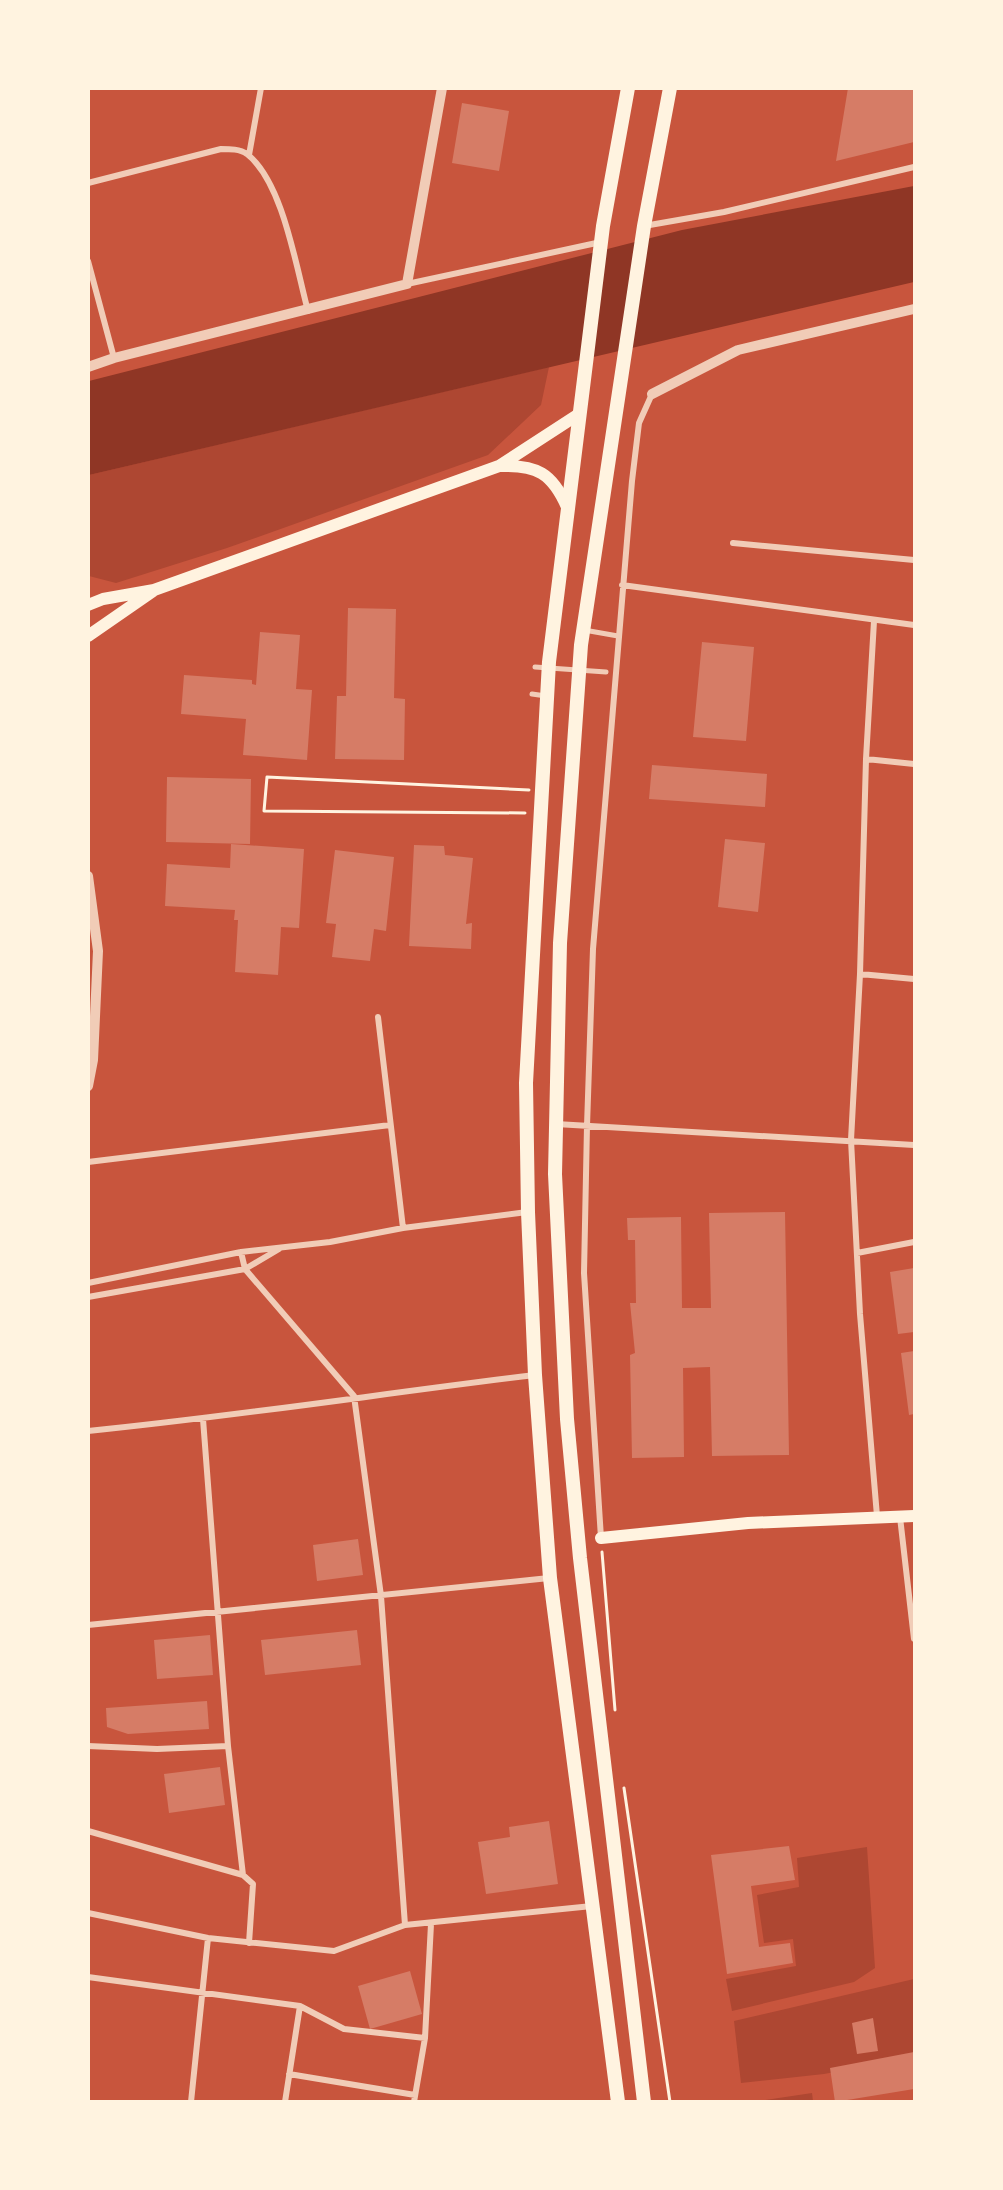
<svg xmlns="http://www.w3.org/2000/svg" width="1003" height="2190" viewBox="0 0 1003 2190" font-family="'Work Sans',sans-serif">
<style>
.green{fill:#ae4732}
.water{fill:#8f3625}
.building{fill:#d67c66}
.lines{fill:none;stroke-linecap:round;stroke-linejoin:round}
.path{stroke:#fff3e0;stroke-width:3}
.pedestrian{stroke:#f1ccb7;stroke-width:5}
.minor{stroke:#f1ccb7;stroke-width:6}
.tertiary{stroke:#f1ccb7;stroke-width:10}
.secondary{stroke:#fff3e0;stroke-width:12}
.trunk{stroke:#fff3e0;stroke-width:14}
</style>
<rect width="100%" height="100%" fill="#c8553d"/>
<path class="green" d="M549 367 541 405 488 455 227 548 116 583 89 576V475Z
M867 1847 875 1968 854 1982 732 2011 726 1979 796 1966 793 1939 764 1943 757 1895 799 1887 797 1858Z
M914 1979V2057L824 2074 741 2083 734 2021Z
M812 2093 813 2101H758Z"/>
<path class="water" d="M914 186V282L89 475V381L682 230Z"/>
<path class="building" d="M848 88H914V142L836 161Z
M462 103 509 111 499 171 452 163Z
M348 608 396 609 394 698 405 699 404 760 335 759 337 696H346Z
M260 632 300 635 296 689 312 690 307 760 243 755 246 719 181 714 184 675 252 680V684L256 685Z
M702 642 754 647 746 741 693 737Z
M652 765 767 774 765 807 649 799Z
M167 777 251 779 250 844 166 842Z
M725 839 765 843 758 912 718 907Z
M231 844 304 849 299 928 281 927 278 975 235 972 238 920H234L235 910 165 906 167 864 230 868Z
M414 845 444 846 445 855 473 858 466 924 472 923 471 949 409 946Z
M335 850 394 857 386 931 374 929 370 961 332 957 336 924 326 923Z
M785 1212 789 1455 712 1456 710 1367 683 1368 684 1457 632 1458 630 1355 635 1353 630 1303H636L635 1240H628L627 1218 681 1217 682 1308H711L709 1213Z
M914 1268V1332L898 1334 890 1272Z
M914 1351V1414L909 1415 901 1353Z
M358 1539 363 1575 317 1581 313 1545Z
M357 1630 361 1665 265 1675 261 1640Z
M210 1635 213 1675 157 1679 154 1640Z
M207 1701 209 1729 128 1734 107 1727 106 1708Z
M220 1767 225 1805 169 1813 164 1774Z
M549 1821 558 1884 486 1894 478 1842 510 1837 509 1827Z
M789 1846 795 1880 751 1886 759 1947 790 1943 793 1963 727 1974 711 1855Z
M410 1971 422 2014 370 2029 358 1986Z
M873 2018 878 2051 857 2054 852 2023Z
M914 2052V2089L835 2102 830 2068Z"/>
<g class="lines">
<path class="path" d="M525 813 264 811 267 777 529 790
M602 1552 615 1710
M624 1788 670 2102"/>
<path class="pedestrian" d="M584 630 618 636
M535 667 606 672
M532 694 546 696"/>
<path class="minor" d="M249 155 261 88
M88 183 221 149C230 149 240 149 247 154 283 182 296 267 308 311
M644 226 724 212 914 167
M88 261 114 358
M407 284 601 242
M733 543 914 560
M622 585 914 625
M874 621 866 759 860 974 851 1140 860 1314 877 1516
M866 759 914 764
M860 974 914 979
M378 1017 403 1228
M556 1124 914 1145
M88 1162 390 1125
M241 1252 245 1269 354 1396 381 1596 405 1925
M857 1253 914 1242
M88 1283 241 1252 330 1242 403 1228 527 1212
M88 1297 245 1269 279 1249
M203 1419 228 1746 243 1875 253 1884 249 1943
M88 1431C238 1416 386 1393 535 1375
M900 1517 914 1639
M601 1538 584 1273 587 1126 593 949 632 481 639 423 652 394
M88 1625 549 1578
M88 1746 157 1749 228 1746
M88 1831 243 1875
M88 1913 208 1938 334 1951 405 1925 592 1906
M88 1977 300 2006 344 2029 425 2038
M289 2074 415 2095
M191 2102 208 1938
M285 2102 300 2006
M414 2102 425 2038 431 1924"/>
<path class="tertiary" d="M88 367 114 358 407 284 442 88
M652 394 738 350 914 309
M88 876 98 951 93 1060 88 1086"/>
<path class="secondary" d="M500 466C537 465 552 473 567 507
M88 605 103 599 154 590 499 466 579 414
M88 636 153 591
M601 1538 748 1523 914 1516"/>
<path class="trunk" d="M618 2102 550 1578 535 1375 528 1212 526 1083 549 662 603 226 628 88
M644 2102 580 1558 567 1419 555 1174 560 943 581 645 644 226 670 88"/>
</g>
<rect width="1003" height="2190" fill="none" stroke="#fff3e0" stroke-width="180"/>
</svg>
